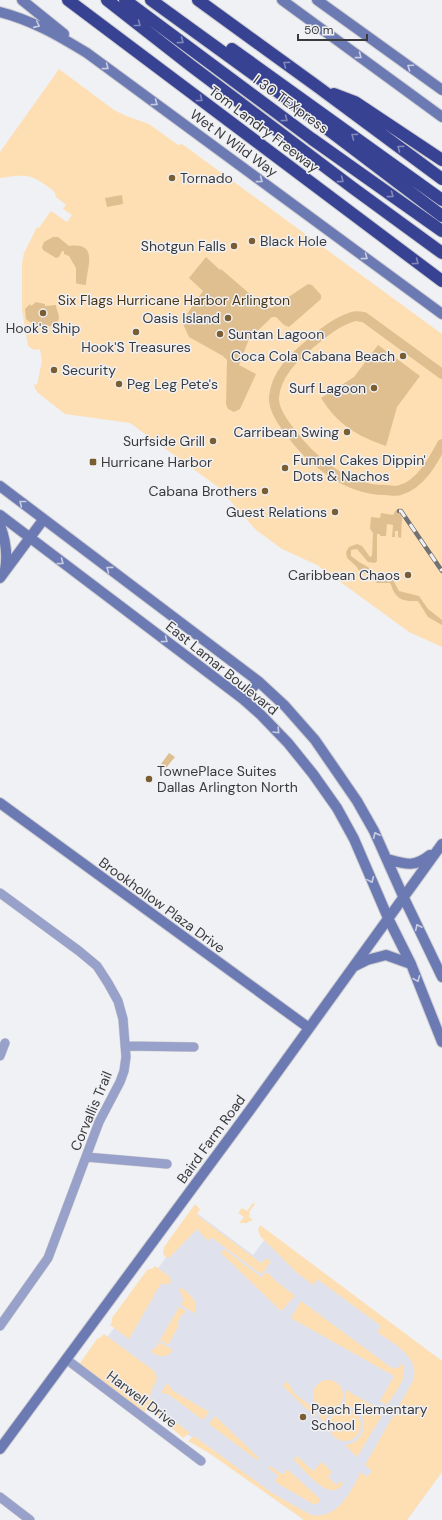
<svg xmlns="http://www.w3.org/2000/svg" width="442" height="1520" viewBox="0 0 442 1520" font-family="'DM Sans',sans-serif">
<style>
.built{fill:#dfe2ed}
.green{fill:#fddfb3}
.water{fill:#dfbf8f}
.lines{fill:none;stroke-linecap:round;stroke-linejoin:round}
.canal{stroke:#dfbf8f;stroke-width:10}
.street-casing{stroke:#ccccd0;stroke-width:10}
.secondary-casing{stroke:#ccccd0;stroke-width:12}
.highway-casing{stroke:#ccccd0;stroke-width:14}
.street{stroke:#97a1c9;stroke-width:9}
.secondary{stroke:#6c7ab4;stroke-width:10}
.highway{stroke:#374293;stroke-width:12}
.rail-casing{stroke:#727275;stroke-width:4.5}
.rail{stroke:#f0f1f5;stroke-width:3;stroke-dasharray:9;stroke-linecap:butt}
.oneway{stroke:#8188ba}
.oneway2{stroke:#c8cde2}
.poi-dot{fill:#7a5e31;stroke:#f0f1f5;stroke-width:1.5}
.labels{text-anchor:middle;stroke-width:3;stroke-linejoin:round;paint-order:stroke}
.street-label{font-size:14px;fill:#3a3a3c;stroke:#f0f1f5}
.poi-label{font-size:14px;fill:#3a3a3c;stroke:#f0f1f5;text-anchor:start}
.park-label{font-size:14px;fill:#4d3610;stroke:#f0f1f5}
</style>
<rect width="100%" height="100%" fill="#f0f1f5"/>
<path class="built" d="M198 1214 253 1255 269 1234 442 1361V1472L407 1520H304L89 1362Z"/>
<path class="green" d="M59 69 114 110 126 116 149 124 178 145 182 144 442 334V647L409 632 317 565 282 549 256 530 218 487 130 423 65 414 38 393 35 388 34 384 37 385 42 361 40 349 34 350 28 346 22 310V263L24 253 37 227 39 228 51 211 67 222 72 215 63 209 66 205 56 197 54 191C30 174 30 174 0 178V152Z
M253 1203 255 1204 249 1212 250 1214 249 1217 253 1220 246 1223H239L244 1217 238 1213 242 1208 247 1211Z
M195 1204 200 1209 197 1215 261 1263 267 1258 271 1262 266 1267 267 1268 261 1274 211 1237 208 1241 197 1229 169 1258 165 1257 163 1253 164 1247Z
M260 1225 442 1361V1472L407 1520H304L209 1453 188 1441 194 1436 272 1493 311 1515C338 1520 351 1491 361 1472L367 1477 372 1471 365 1465 413 1381C421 1357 394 1344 377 1332L381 1326 320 1281 317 1280 313 1285 296 1272 260 1236 258 1230Z
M224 1249 261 1277 267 1272 276 1281 295 1296 281 1311 221 1253Z
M155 1266 170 1277 171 1281 168 1285 164 1283 160 1285 129 1339 110 1325 112 1322V1318L147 1270 153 1268Z
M182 1288C190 1295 199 1301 195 1313L181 1305 184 1298 182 1297V1293L178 1290Z
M301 1301 393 1369 395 1367 399 1368 402 1363C410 1376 394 1394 387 1405L380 1401 394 1376 291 1318Z
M179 1307 186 1311 185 1312 186 1313H183L177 1323 179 1325 168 1345 160 1340Z
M104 1334 154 1371 157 1378C154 1388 145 1395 154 1406L190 1433 183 1438 148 1407 144 1413 80 1365V1363L97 1339 101 1337Z
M159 1342 173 1350C166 1359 160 1357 151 1352L154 1348H156Z
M313 1395a15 15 0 1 1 30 0a15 15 0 1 1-30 0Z
M287 1381 295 1394 312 1407 317 1419 283 1386Z
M167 1383 173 1391 209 1412 203 1420 168 1394 161 1393Z
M346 1390 384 1412 357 1457 345 1445C372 1441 370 1405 342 1406L346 1399Z
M329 1425a16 16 0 1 1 32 0a16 16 0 1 1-32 0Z
M316 1409 325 1412 330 1413 326 1419 325 1426Z
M215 1416 259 1458 257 1460 209 1424Z
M297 1456 313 1471 322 1462 332 1472 328 1477 336 1485 341 1481 343 1484C329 1504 305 1470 294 1460Z
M270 1466 282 1474 285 1473 287 1469 319 1498V1502L317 1504H313L275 1482 278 1475 268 1468Z"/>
<path class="water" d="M122 195 123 204 107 207 105 198Z
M53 237H58L69 246C99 242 87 266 86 285L78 284 76 283V268L69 256 64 254V251H62L59 257 56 258 43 250 42 247 44 242Z
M206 257 220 270 221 269 265 307 272 308 308 284 312 285 321 295V299L289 327 284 325 276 317H272L249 339 239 365 256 374 240 409 234 412 228 409 226 404 227 360 223 356 189 337 183 324 185 317 203 291 189 278Z
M36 302 45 304V306L56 305C56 310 61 316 58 321 52 331 32 325 26 319L25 309 30 304 31 306Z
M378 345 420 376 397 407 386 446C356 435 339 426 321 398L354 377Z
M396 510 400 512 402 518 401 538 398 537V531H395V537H392L393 525 387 524 386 536H380V534H377V561L375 563 368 562 357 549 351 550V556L359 562 368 567 378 578 393 580 399 591 419 596 428 609 442 620V625L428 617 418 601C408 601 400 602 394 592 392 589 392 586 390 583H377L368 575 359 571 356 566 347 558 346 552 349 547 357 544 362 546 370 557 372 556 373 533 370 529 371 517 380 518 381 513 393 515Z
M169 753 175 757 166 768 161 764Z"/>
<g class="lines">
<path class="canal" d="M442 374 364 317C360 317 355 315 352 317 336 322 323 333 311 343 294 357 276 374 274 397 273 408 281 420 288 429 310 460 346 490 385 490 390 490 396 492 400 490 420 485 433 461 442 444"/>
<defs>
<path id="street" d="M0 893 79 951 97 966 108 983 118 1001 123 1019 126 1057 124 1071 120 1082 99 1122 48 1258 0 1326
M125 1046 194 1047
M0 1056 5 1043
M86 1157 167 1164
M66 1359 201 1461
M0 1497 30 1520"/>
<path id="secondary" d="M22 0 64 34
M282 0 442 117
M317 0 442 90
M0 12C32 20 59 36 87 53L442 314
M0 486 258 681 285 706 315 740 357 801 374 831 403 896 442 977
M0 515 243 699 261 715 288 743 313 774 337 808 354 839 388 918 411 964 442 1042
M0 525C6 541 8 554 5 570
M0 578 43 520
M243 699 258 681
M0 803 309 1028
M387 859C405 864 414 868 430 855
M355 966 367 960 386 955 411 964
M0 1449 250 1110 442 844"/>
<path id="highway" d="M68 0 442 281
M107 0 190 65 353 188 442 253
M125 0 312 139 442 231
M151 0 289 100 442 216
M198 0 318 87 442 179
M232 49 442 200
M334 94 355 102 442 160"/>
</defs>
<use href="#street" class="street-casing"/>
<use href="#secondary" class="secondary-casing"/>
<use href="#highway" class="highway-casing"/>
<use href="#street" class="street"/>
<use href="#secondary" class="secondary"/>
<use href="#highway" class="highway"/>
<defs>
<path id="rail" d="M399 511H401L442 571"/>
</defs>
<use href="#rail" class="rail-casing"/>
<use href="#rail" class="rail"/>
</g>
<defs><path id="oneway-chevron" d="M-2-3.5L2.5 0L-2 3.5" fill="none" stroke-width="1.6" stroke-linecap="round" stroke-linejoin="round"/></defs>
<g class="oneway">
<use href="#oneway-chevron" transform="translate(138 24) rotate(38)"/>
<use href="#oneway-chevron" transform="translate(181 41) rotate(36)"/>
<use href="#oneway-chevron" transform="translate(286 64) rotate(-144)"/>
<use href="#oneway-chevron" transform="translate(200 99) rotate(37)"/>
<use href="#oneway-chevron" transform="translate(285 119) rotate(37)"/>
<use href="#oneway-chevron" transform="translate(354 136) rotate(-144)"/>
<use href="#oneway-chevron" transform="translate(400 148) rotate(-143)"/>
<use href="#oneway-chevron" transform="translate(341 180) rotate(37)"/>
<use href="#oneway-chevron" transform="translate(391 195) rotate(36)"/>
<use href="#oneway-chevron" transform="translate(416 262) rotate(37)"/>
</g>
<g class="oneway2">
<use href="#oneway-chevron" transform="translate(37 25) rotate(24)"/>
<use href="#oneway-chevron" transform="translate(359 56) rotate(36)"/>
<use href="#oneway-chevron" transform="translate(106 67) rotate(37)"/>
<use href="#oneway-chevron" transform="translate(410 67) rotate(-145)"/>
<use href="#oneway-chevron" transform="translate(155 103) rotate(36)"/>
<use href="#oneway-chevron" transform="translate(260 180) rotate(36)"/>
<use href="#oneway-chevron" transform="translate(365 257) rotate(36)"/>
<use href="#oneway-chevron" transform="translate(22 503) rotate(-142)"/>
<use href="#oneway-chevron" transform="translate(61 562) rotate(37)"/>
<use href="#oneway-chevron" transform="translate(109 569) rotate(-143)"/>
<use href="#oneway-chevron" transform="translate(165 640) rotate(37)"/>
<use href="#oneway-chevron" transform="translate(277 731) rotate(46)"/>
<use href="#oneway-chevron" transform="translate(376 835) rotate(-115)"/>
<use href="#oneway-chevron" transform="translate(371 880) rotate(66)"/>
<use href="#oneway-chevron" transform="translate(418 927) rotate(-116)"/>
<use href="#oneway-chevron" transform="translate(417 979) rotate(68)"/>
</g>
<g class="poi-dot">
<circle cx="172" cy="178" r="4"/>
<circle cx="252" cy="241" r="4"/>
<circle cx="234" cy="246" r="4"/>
<circle cx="43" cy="313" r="4"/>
<circle cx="228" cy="318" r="4"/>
<circle cx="136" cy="332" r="4"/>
<circle cx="220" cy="334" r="4"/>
<circle cx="403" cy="356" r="4"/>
<circle cx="54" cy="370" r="4"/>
<circle cx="119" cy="384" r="4"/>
<circle cx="374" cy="388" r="4"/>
<circle cx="347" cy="432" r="4"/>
<circle cx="213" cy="441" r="4"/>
<rect x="89" y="458" width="8" height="8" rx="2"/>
<circle cx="285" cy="468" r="4"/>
<circle cx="265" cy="491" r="4"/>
<circle cx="335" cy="512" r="4"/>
<circle cx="408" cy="575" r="4"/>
<circle cx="149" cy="779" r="4"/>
<circle cx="303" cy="1417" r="4"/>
</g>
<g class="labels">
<g class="street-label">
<text transform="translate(291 104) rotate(36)" y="5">I 30 TEXpress</text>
<text transform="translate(264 129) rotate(37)" y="5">Tom Landry Freeway</text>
<text transform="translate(234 143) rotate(36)" y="5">Wet N Wild Way</text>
<text transform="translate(222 668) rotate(39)" y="5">East Lamar Boulevard</text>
<text transform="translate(162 905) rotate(36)" y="5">Brookhollow Plaza Drive</text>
<text transform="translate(91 1111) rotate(-67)" y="5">Corvallis Trail</text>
<text transform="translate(211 1139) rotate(-54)" y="5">Baird Farm Road</text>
<text transform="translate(142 1399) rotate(37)" y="5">Harwell Drive</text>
</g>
<g class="poi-label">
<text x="180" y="183">Tornado</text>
<text x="260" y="246">Black Hole</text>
<text x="226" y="251" text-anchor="end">Shotgun Falls</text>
<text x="220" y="323" text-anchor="end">Oasis Island</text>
<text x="43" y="333" text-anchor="middle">Hook's Ship</text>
<text x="228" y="339">Suntan Lagoon</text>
<text x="136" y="352" text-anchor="middle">Hook'S Treasures</text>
<text x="395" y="361" text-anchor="end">Coca Cola Cabana Beach</text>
<text x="62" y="375">Security</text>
<text x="127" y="389">Peg Leg Pete's</text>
<text x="366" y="393" text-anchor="end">Surf Lagoon</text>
<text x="339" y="437" text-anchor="end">Carribean Swing</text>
<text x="205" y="446" text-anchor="end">Surfside Grill</text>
<text x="293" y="465">Funnel Cakes Dippin'<tspan x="293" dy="16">Dots &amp; Nachos</tspan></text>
<text x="101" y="467">Hurricane Harbor</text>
<text x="257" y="496" text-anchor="end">Cabana Brothers</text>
<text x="327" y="517" text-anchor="end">Guest Relations</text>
<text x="400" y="580" text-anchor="end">Caribbean Chaos</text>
<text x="157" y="776">TownePlace Suites<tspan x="157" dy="16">Dallas Arlington North</tspan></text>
<text x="311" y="1414">Peach Elementary<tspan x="311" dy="16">School</tspan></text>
</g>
<g class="park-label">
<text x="174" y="305">Six Flags Hurricane Harbor Arlington</text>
</g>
</g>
<path d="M298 34v6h69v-6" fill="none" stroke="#3a3a3c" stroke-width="2"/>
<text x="304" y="34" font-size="12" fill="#3a3a3c" stroke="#f0f1f5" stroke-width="3" paint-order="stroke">50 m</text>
</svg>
